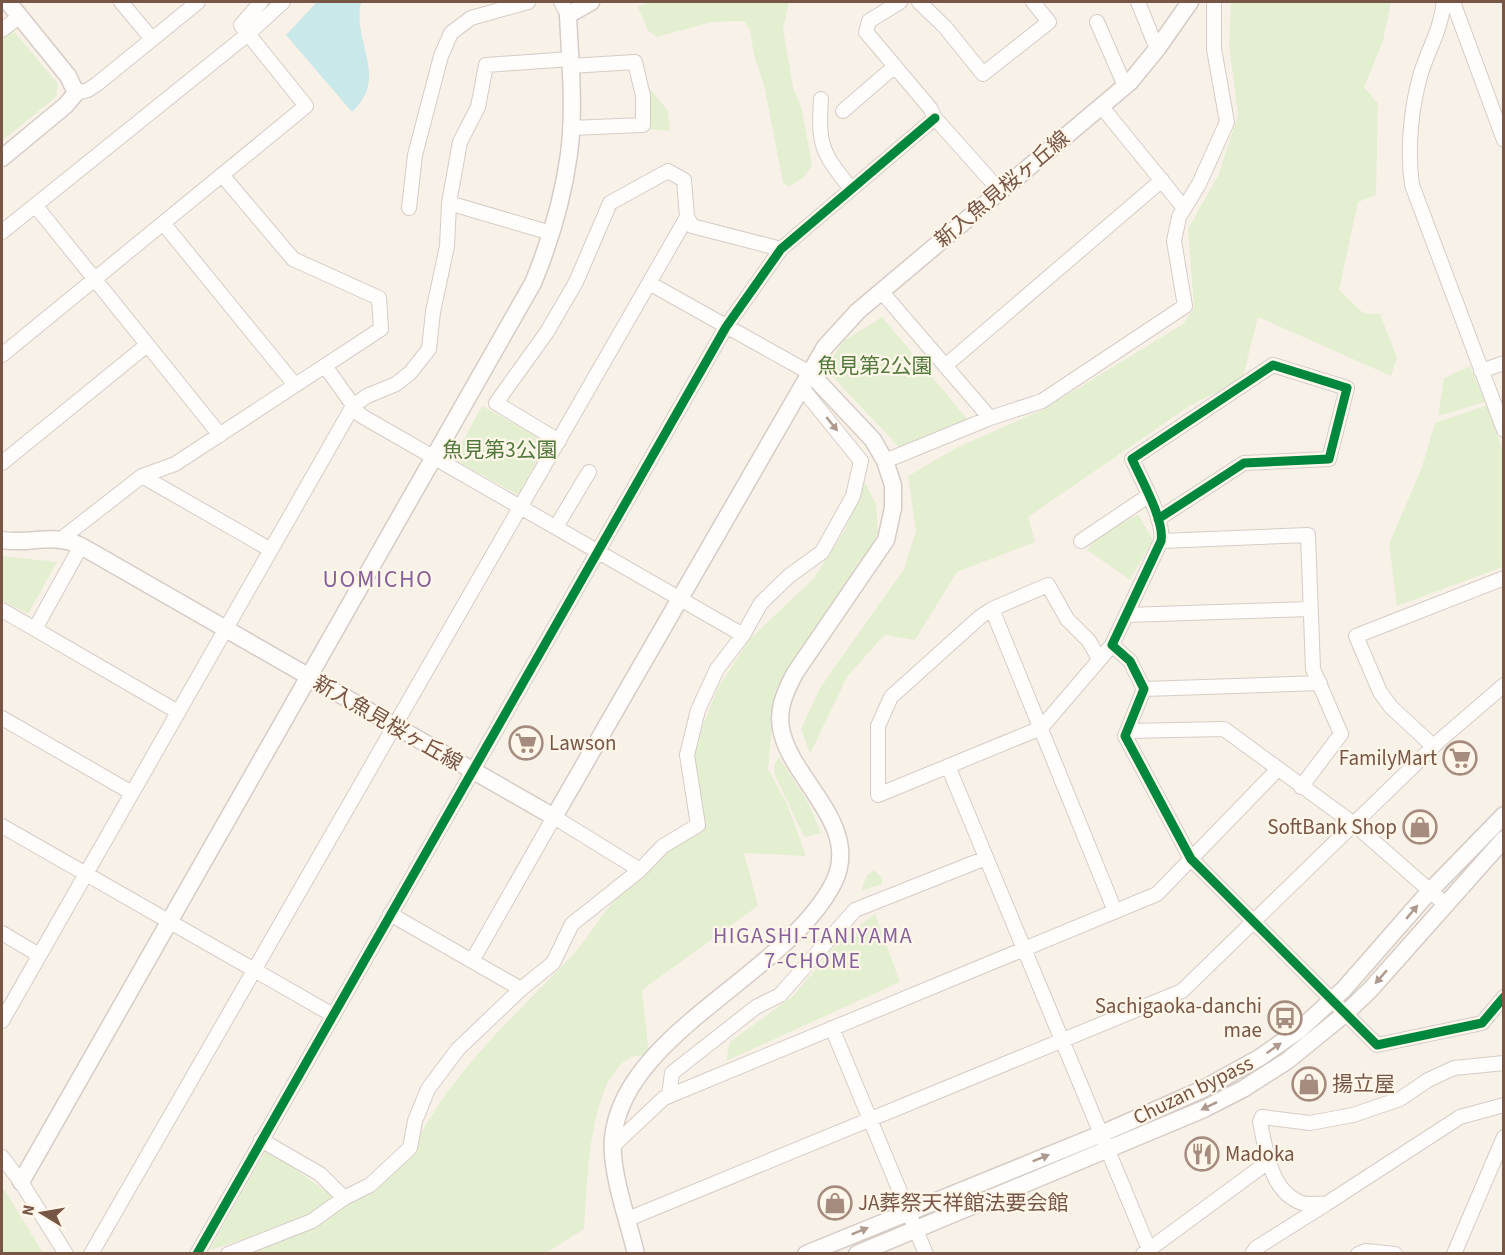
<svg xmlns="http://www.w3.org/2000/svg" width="1505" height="1255" viewBox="0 0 1505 1255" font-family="'Source Sans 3','Noto Sans JP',sans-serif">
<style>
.green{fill:#e4efd2}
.water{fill:#c9e8e9}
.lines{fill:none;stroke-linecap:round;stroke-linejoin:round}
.minor-casing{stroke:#d6ccc5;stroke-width:16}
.tertiary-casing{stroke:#d6ccc5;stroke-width:19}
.minor{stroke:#fefdfc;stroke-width:14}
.tertiary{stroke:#fefdfc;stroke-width:16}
.cycleway-casing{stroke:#fff6ea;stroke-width:13}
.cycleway{stroke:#00873e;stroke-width:9}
.oneway{fill:#ae998f}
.labels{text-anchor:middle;stroke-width:4.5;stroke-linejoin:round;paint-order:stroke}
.street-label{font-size:21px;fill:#785646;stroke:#fff6ea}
.park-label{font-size:21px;fill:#50793b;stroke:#fff6ea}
.poi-label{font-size:21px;fill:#785646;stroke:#fff6ea;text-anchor:start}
.neighbourhood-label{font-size:22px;letter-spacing:1.5px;fill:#86619c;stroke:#fff6ea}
.quarter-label{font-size:24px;letter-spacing:1.5px;fill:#86619c;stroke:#fff6ea}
</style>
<rect width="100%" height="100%" fill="#f8f1e8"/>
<path class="green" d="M648 2H789L783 28 793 87 802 110 812 165 805 176 789 187 783 183 765 89 754 55 750 30 744 21 712 22 657 37 648 31 638 7Z
M1231 2H1391L1383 41 1364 87 1378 104 1376 195 1358 202 1339 290 1363 313 1380 314 1397 358 1391 376 1258 317 1242 380 1191 405 1028 517 1035 542 957 572 915 640 884 635 847 677 810 754 801 729 820 688 904 569 916 531 908 476 956 448 1044 409 1183 324 1194 308 1188 229 1218 176 1238 115 1229 44Z
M12 29 58 84 56 97 2 141V37Z
M647 85 668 111 670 131 648 129Z
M882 317 968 420 899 447 829 373 828 363 844 341Z
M1470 366 1485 402 1438 416 1444 378Z
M1487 405 1503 451V567L1397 606 1389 544 1422 467 1435 423Z
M482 406 547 442 518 495 453 459Z
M865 483 876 504 878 532 859 573 817 626 776 689 768 769 787 804 806 856 744 853 758 906 642 990 649 1055C643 1056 635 1055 630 1058 587 1081 588 1186 584 1229L546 1253 242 1254 310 1229 373 1188 417 1133 420 1135C458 1066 517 1013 571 957 587 940 598 919 613 902 638 873 667 848 699 827L694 748 718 687 750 639 813 579 845 530Z
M1138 514 1153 540 1130 580 1087 550 1097 537Z
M2 556 57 562 28 614 2 600Z
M779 757 809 804 821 833 804 837 775 775 774 765Z
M874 870 882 878V884L861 891 867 875Z
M875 914 900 982 726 1061 730 1042 793 996 841 939Z
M267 1149 337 1199 292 1223 208 1251Z
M2 1188 6 1192 43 1253H2Z"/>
<path class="water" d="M317 2H361C352 45 390 76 352 112L286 35Z"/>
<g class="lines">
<defs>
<path id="minor" d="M121 2 152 39
M561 2 568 15
M900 2 869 21 866 32 930 108 935 118 1000 191
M919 2 945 27 983 74 1049 22 1033 2
M1138 2 1157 49
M1444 2C1440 32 1430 45 1421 73 1411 107 1407 149 1412 185L1504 430
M1453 2 1504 140
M1097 22 1125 86
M2 30 20 16
M570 66 635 62 643 96V125L570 128
M76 93 88 90 97 84 198 2
M821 99C818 147 822 152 851 189
M1101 106 1184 208
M843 111 895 66
M449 203 551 233
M35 205 220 435
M409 208 415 155 441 56 451 33 471 18 528 2
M163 223 295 385
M2 232 248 34 283 2
M649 283 810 373
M881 291 990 418
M2 355 306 106 241 25 261 2
M325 366 360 415 743 635
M945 366 1162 180
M1481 371 1504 363
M559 441 496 403 547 332 576 282 610 203 668 171 684 180 687 217 692 226 781 249
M885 461 990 418 1042 401 1185 306 1174 241 1179 217 1199 184 1227 122 1214 49V2
M2 463 147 345
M142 476 271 550
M1158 519 1244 463 1329 459 1347 388 1273 365 1132 459C1141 479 1165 521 1161 541L1112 645 1130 661 1144 689 1125 736 1191 859 1377 1045 1482 1023 1504 997
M556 527 589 472
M61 539 142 476 175 464 381 329 379 298 293 259 222 175
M1081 541 1148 496
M1161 541 1308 535 1313 669 1341 734 1301 787
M992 609 1115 911
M2 610 178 712
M1126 615 1311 609
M35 629 81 546
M1099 659 1089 641 1067 619 1048 585 992 609 980 617 891 697 878 726V795L1041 728 1112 645
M1144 689 1320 683
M2 718 132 793
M1127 731 1224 729 1354 824 1445 904
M1433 746 1391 707 1380 692 1356 636 1504 578
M948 766 1151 1254
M2 826 333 1015
M390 914 521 989
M2 933 39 955
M472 961 554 817 640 870 663 846 698 825 687 755 698 710 717 669 743 635 761 603 789 576 822 552 853 496 861 461 802 388
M2 1021 353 406 367 396 396 384 410 373 429 349 433 312 447 246 449 203 460 142 478 107 486 65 570 59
M832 1028 926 1254
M1504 1063 1454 1068 1428 1080 1400 1099 1353 1115 1310 1123 1262 1117 1260 1122C1266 1150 1270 1192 1302 1203 1309 1205 1319 1203 1326 1204L1460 1117 1504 1105
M669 1096 672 1073 756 1007 780 995 855 910 986 858
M261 1140 320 1174 344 1198 370 1185 410 1148 415 1121 428 1089 458 1049 521 989 553 963 572 924 640 870
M613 1146 664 1098 1157 894 1277 770
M2 1157 21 1182 66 1254
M628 1219 1182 991 1439 741 1504 685
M91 1254 687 217
M197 1254 726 327 781 249 935 118
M228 1254 312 1221 344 1198
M1143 1254 1268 1162
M1252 1254 1256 1248 1326 1204
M1358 1254 1366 1251 1395 1254
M1454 1254 1504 1137"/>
<path id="tertiary" d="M2 158 66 105 76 93 68 76 8 2
M2 540C31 545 52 532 81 546L554 817 825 347 858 311 1130 82 1157 49 1190 2
M21 1182 533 283C550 242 563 198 569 154 575 109 570 60 568 15L591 2
M636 1254C628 1219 610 1172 613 1138 623 1033 788 974 834 882 861 826 794 782 782 733 776 711 785 692 795 673L886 540 893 508V485L885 461 873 440 810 373
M806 1254 1101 1134 1201 1090 1259 1058 1298 1031 1344 989 1428 893 1504 815
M857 1254 1204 1109 1243 1089 1287 1061 1346 1013 1370 990 1504 839"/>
</defs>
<use href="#minor" class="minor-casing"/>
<use href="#tertiary" class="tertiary-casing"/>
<use href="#minor" class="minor"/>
<use href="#tertiary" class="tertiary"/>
<defs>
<path id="cycleway" d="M1158 519 1244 463 1329 459 1347 388 1273 365 1132 459C1141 479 1165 521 1161 541L1112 645 1130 661 1144 689 1125 736 1191 859 1377 1045 1482 1023 1504 997
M197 1254 726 327 781 249 935 118"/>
</defs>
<use href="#cycleway" class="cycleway-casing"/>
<use href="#cycleway" class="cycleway"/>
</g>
<defs><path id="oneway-solid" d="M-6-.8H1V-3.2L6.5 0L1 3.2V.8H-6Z" transform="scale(1.5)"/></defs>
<g class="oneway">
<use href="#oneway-solid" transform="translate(832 424) rotate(51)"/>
<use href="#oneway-solid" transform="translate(1412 912) rotate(-50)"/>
<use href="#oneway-solid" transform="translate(1381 977) rotate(131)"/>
<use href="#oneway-solid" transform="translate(1274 1048) rotate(-35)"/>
<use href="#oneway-solid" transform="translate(1209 1106) rotate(154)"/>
<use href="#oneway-solid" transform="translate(1041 1158) rotate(-22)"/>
<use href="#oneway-solid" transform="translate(860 1231) rotate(-22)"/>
</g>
<defs>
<symbol id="supermarket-ring" viewBox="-11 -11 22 22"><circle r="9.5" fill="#fff6ea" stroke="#a58c7f" stroke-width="1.5"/><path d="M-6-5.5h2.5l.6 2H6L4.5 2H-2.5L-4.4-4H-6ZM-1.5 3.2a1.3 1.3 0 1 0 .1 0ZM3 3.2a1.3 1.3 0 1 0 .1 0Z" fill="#a58c7f"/></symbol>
<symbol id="shop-ring" viewBox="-11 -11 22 22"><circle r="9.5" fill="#fff6ea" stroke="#a58c7f" stroke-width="1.5"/><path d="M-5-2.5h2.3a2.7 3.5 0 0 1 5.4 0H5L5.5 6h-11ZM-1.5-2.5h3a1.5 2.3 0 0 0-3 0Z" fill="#a58c7f"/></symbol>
<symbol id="bus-ring" viewBox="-11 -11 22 22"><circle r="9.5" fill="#fff6ea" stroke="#a58c7f" stroke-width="1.5"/><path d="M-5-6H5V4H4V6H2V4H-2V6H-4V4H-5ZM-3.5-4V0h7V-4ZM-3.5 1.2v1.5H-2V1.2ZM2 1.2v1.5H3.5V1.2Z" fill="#a58c7f"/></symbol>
<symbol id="restaurant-ring" viewBox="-11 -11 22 22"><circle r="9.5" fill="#fff6ea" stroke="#a58c7f" stroke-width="1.5"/><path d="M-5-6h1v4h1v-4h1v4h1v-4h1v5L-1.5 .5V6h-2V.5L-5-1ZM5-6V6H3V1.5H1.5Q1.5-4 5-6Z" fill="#a58c7f"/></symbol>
</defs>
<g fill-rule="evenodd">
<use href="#supermarket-ring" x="507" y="724" width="38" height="38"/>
<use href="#supermarket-ring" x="1441" y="739" width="38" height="38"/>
<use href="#shop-ring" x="1401" y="808" width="38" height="38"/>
<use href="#bus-ring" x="1266" y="999" width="38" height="38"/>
<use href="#shop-ring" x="1290" y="1065" width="38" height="38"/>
<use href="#restaurant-ring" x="1183" y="1135" width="38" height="38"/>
<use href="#shop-ring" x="816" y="1184" width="38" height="38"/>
</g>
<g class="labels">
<g class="street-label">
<text transform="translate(1002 189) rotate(-40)" y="7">新入魚見桜ヶ丘線</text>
<text transform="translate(388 723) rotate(30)" y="7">新入魚見桜ヶ丘線</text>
<text transform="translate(1193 1090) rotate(-26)" y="7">Chuzan bypass</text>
</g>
<g class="park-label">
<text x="875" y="373">魚見第2公園</text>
<text x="500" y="457">魚見第3公園</text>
</g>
<g class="poi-label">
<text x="549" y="750">Lawson</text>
<text x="1437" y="765" text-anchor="end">FamilyMart</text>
<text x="1397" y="834" text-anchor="end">SoftBank Shop</text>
<text x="1262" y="1013" text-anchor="end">Sachigaoka-danchi<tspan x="1262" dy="24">mae</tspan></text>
<text x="1332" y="1091">揚立屋</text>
<text x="1225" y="1161">Madoka</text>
<text x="858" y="1210">JA葬祭天祥館法要会館</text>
</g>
<g class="neighbourhood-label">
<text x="813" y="943">HIGASHI-TANIYAMA<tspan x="813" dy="25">7-CHOME</tspan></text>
</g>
<g class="quarter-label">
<text x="378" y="587">UOMICHO</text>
</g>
</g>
<rect width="1505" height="1255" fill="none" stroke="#785646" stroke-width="6"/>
<g transform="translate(42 1213) rotate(281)" stroke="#fff6ea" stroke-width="4.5" paint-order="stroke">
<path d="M0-4.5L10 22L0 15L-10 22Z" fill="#785646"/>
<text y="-9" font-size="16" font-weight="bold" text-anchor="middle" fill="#785646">N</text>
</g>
</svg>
